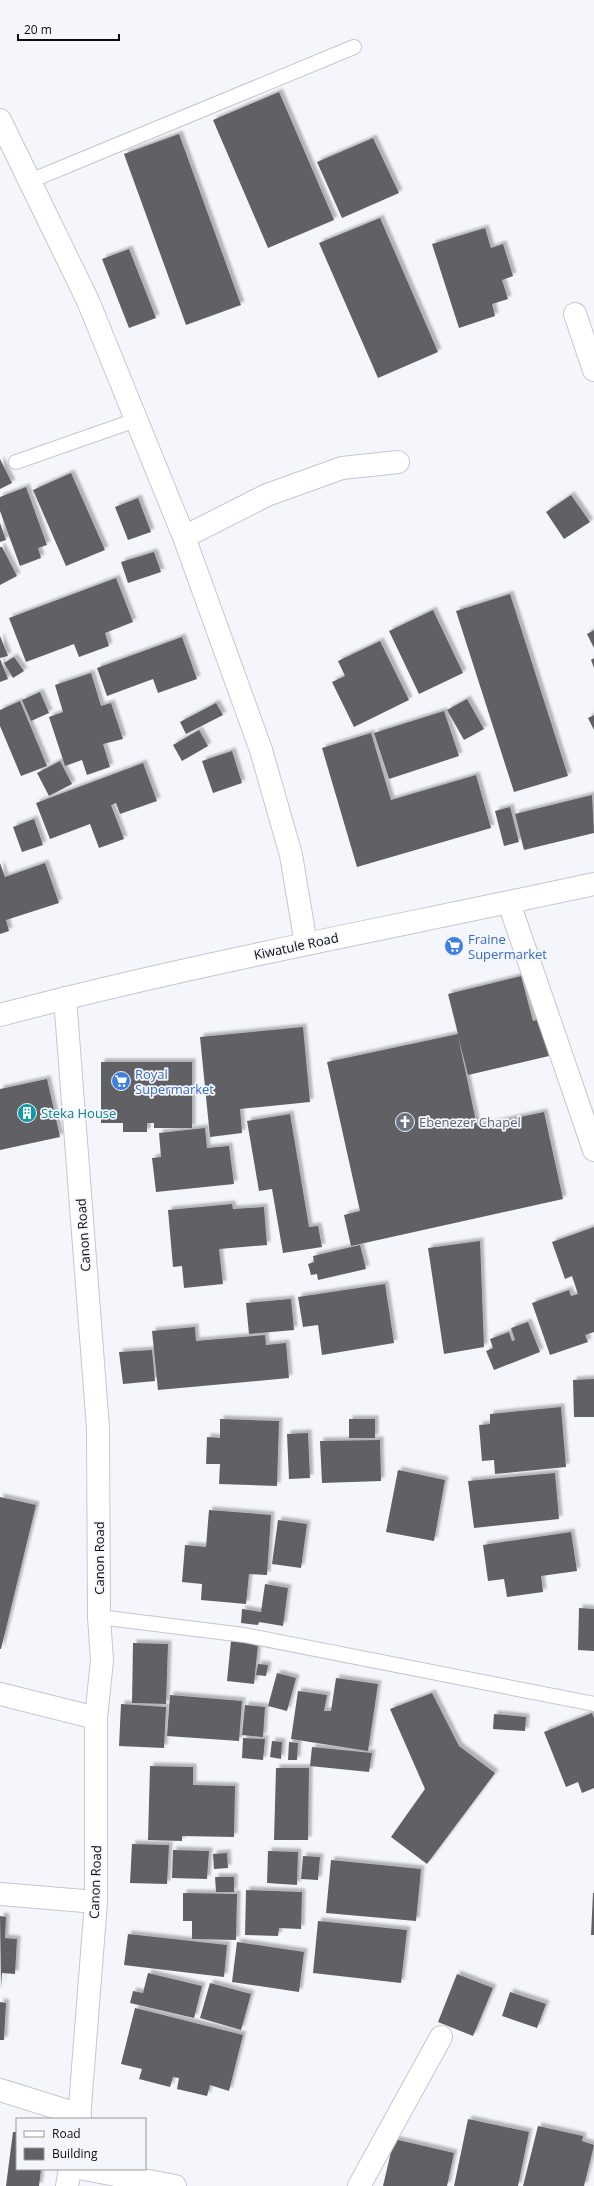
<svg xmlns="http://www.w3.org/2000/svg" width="594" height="2186" viewBox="0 0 594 2186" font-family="'Open Sans',sans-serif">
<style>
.building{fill:#616065;filter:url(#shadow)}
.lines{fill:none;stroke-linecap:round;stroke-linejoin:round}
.service-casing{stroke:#c6c7cc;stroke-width:16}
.minor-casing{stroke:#c6c7cc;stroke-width:24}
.secondary-casing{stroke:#c6c7cc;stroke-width:24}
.service{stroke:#fff;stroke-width:14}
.minor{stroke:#fff;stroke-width:22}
.secondary{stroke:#fff;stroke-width:22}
.labels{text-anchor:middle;stroke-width:3.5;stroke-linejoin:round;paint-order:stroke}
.shop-label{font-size:13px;fill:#366cbe;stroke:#f5f6fb;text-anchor:start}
.street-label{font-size:13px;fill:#0d0e0f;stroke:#f5f6fb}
.culture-label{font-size:13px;fill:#0d838f;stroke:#f5f6fb;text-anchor:start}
.worship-label{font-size:13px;fill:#5b616d;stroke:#f5f6fb;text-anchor:start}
</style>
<defs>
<filter id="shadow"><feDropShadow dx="3.5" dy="-3.5" stdDeviation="1" flood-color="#0004"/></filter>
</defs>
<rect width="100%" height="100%" fill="#f5f6fb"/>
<path class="building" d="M279 92 334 220 268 248 213 120Z
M179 134 241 305 186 325 124 154Z
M373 138 399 193 342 218 317 162Z
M380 218 438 352 378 378 319 243Z
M485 228 491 248 503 244 513 276 502 280 508 299 492 304 495 316 459 328 432 244Z
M129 249 156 318 129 328 102 259Z
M0 459 12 483 0 489Z
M71 473 105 550 66 566 33 490Z
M26 487 47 545 38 548 41 558 20 566 0 511V497Z
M571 495 590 522 564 539 546 512Z
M138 498 151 532 128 540 115 507Z
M0 523 6 540 0 542Z
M0 547H2L17 576 0 585Z
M154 552 161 572 128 583 121 562Z
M116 578 133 622 105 633 109 646 79 657 74 644 26 662 9 618Z
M510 594 568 776 514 792 456 611Z
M433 610 463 673 419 694 389 631Z
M594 630V648L587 634Z
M0 636 8 656 0 658Z
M182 637 197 679 158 693 153 679 107 696 97 668Z
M380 641 409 700 354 727 332 682 345 676 338 661Z
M14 657 24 671 13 678 4 663Z
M594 658V668L591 660Z
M0 659 8 679 0 682Z
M91 673 101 706 111 703 123 739 103 744 110 767 87 775 82 760 65 766 49 717 63 712 55 685Z
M40 692 49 713 31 721 22 700Z
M467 699 484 729 464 740 447 710Z
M20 701 47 766 21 776 0 726V710Z
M216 703 223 715 186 734 180 722Z
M444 711 459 756 389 779 374 733Z
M594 715V730L588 718Z
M199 730 208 746 182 761 173 745Z
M371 733 391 800 476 775 491 828 357 867 322 748Z
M232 751 242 783 213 793 202 761Z
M60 761 72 784 49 796 37 773Z
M143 763 157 801 120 814 116 803 111 805 124 839 99 848 90 824 50 839 36 803Z
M592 795 594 833 524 850 515 814Z
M510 807 519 842 504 846 495 811Z
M34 819 43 845 22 852 13 827Z
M0 863 5 877 45 863 59 903 6 920 9 931 0 934Z
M521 976 533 1021 540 1019 549 1056 468 1075 458 1036 477 1126 544 1112 563 1199 351 1246 344 1215 360 1211 327 1062 458 1034 448 994Z
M303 1027 310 1102 240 1109 242 1133 210 1137 200 1037Z
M101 1062H192V1128H154V1123H147V1132H123V1123H101Z
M47 1079 60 1137 0 1150V1089Z
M290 1114 309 1227 318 1226 322 1247 283 1253 272 1189 259 1191 247 1121Z
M205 1128 207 1148 229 1146 234 1184 156 1192 152 1158 161 1157 159 1133Z
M232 1204 233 1209 264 1207 267 1245 219 1249 223 1284 184 1288 182 1266 173 1267 168 1210Z
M594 1227V1332L585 1335 588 1342 550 1355 532 1303 569 1290 571 1296 578 1294 572 1276 565 1279 552 1242Z
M480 1241 484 1347 444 1354 428 1248Z
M360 1245 366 1269 318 1280 317 1274 311 1275 308 1264 314 1262 313 1256Z
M385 1284 394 1343 322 1355 318 1325 303 1327 298 1297Z
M291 1299 294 1330 249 1334 246 1303Z
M528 1322 540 1352 494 1370 486 1351 493 1348 490 1339 509 1332 512 1341 515 1340 511 1328Z
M195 1327 196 1341 265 1335 266 1345 286 1343 289 1378 158 1390 152 1331Z
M152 1350 155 1381 123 1384 119 1352Z
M594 1379V1417H574L573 1380Z
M561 1407 566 1467 495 1474 494 1460 482 1461 479 1425 490 1424V1414Z
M220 1419 279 1421 277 1486 219 1484 220 1464H206L207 1437 220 1438Z
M349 1419H375V1438H349Z
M308 1433 310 1478 289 1479 287 1434Z
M380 1440 381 1481 322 1483 320 1441Z
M398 1470 445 1480 434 1541 386 1532Z
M555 1473 559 1519 474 1528 468 1481Z
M0 1497 36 1505 1 1649H0Z
M209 1510 271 1515 267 1575 249 1574 246 1604 201 1600 202 1584 182 1582 185 1545 206 1547Z
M278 1520 307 1524 301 1568 272 1564Z
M571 1532 577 1571 541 1576 543 1592 507 1597 504 1579 488 1581 483 1545Z
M265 1584 288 1588 283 1626 259 1622 258 1625 241 1623 242 1609 261 1612Z
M579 1608 594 1609V1651L578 1650Z
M231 1641 258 1644 254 1684 227 1681Z
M133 1643 168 1644 166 1704 132 1703Z
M258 1664 268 1665 266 1676 256 1675Z
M277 1673 296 1678 287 1711 268 1706Z
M336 1678 378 1684 368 1751 291 1739 298 1691 327 1695 324 1711H331Z
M432 1693 459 1746 495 1773 427 1864 391 1837 425 1789 390 1709Z
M170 1695 242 1701 239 1741 167 1736Z
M121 1704 166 1707 164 1748 119 1746Z
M245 1705 265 1707 263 1737 242 1735Z
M592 1713 594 1718V1788L582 1793 578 1782 566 1787 544 1732Z
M494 1714 526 1717 525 1731 493 1729Z
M243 1738 265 1739 263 1760 242 1758Z
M272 1741 282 1742 281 1759 270 1757Z
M289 1742 298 1743 297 1760H288Z
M312 1747 372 1753 369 1772 310 1766Z
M150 1766 193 1767V1785L235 1786 234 1837 182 1836V1841L148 1840Z
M276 1768H309L308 1840H274Z
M132 1844 169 1845 167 1884 130 1883Z
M173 1850 209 1851 207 1879 172 1878Z
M268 1851 298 1852 297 1885 267 1883Z
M227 1853 228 1868 214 1869 213 1854Z
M303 1856 320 1857 318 1880 301 1879Z
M331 1860 421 1869 416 1921 326 1913Z
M215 1877H234V1892H216Z
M246 1890 302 1892 301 1929 279 1928 278 1936 245 1935Z
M183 1893 237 1894 236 1940 192 1939V1921H183Z
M593 1893H594V1935H591Z
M0 1916 6 1917 5 1938 17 1939 15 1974 2 1973 1 1989Z
M318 1921 407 1930 401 1983 313 1973Z
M128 1934 227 1945 224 1977 124 1965Z
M237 1942 304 1952 299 1992 232 1982Z
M148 1973 202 1986 194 2018 130 2003 133 1991 143 1993Z
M457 1974 493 1988 473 2036 438 2022Z
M210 1983 251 1994 241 2030 200 2018Z
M510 1992 546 2004 537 2028 502 2016Z
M0 2002 6 2003 4 2040H0Z
M135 2008 243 2035 229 2091 210 2085 207 2096 177 2089 179 2078 173 2077 170 2087 139 2079 142 2069 121 2064Z
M468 2119 529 2132 518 2186H454Z
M538 2126 583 2136 582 2141 594 2145 584 2186H523Z
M13 2132H17V2169H41L39 2186H6Z
M394 2139 454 2153 447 2186H383Z"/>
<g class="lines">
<defs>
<path id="service" d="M30 181 354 47
M16 462 136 420
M99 1617 244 1635 594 1704"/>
<path id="minor" d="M0 120 88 301 184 537 261 750 291 855 306 944
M575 314 594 370
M184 537 267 495 342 468 398 462
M509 903 594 1150
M65 998 98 1428 99 1617 102 1660 96 1718V1902L79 2119
M0 1694 96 1718
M0 1894 96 1902
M0 2090 80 2115
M84 2169 175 2186
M67 2186 70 2169
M359 2186 441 2037"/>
<path id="secondary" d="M0 1015C196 963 396 927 594 884"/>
</defs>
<use href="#service" class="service-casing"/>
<use href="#minor" class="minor-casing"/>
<use href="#secondary" class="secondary-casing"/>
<use href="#service" class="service"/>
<use href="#minor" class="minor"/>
<use href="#secondary" class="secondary"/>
</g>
<defs>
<symbol id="supermarket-disc" viewBox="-11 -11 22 22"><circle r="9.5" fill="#3f7fe0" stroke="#f5f6fb"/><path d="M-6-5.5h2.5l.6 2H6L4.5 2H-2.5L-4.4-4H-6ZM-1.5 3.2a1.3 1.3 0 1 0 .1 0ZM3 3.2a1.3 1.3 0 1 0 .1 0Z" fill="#fff"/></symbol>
<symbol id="building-disc" viewBox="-11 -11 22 22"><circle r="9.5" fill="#0f9aa8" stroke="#f5f6fb"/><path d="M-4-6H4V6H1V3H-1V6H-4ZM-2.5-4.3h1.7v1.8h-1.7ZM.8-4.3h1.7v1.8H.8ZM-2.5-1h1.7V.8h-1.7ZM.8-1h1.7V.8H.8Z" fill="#fff"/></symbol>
<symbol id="church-disc" viewBox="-11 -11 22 22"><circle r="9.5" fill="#6b7280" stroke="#f5f6fb"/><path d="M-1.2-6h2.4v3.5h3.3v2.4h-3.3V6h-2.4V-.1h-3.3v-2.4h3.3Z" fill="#fff"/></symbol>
</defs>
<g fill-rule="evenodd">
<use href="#supermarket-disc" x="443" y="935" width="22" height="22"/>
<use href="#supermarket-disc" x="110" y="1070" width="22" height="22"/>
<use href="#building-disc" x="16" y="1102" width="22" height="22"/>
<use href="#church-disc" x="394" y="1111" width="22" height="22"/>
</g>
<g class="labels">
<g class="shop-label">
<text x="468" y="944">Fraine<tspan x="468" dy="15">Supermarket</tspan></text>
<text x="135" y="1079">Royal<tspan x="135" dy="15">Supermarket</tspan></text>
</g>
<g class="street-label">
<text transform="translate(296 946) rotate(-12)" y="5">Kiwatule Road</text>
<text transform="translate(83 1235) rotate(-94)" y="5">Canon Road</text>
<text transform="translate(99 1558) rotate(-90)" y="5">Canon Road</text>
<text transform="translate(95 1882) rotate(-88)" y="5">Canon Road</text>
</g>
<g class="culture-label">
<text x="41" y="1118">Steka House</text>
</g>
<g class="worship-label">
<text x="419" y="1127">Ebenezer Chapel</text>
</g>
</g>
<rect x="16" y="2118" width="130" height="52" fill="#f5f6fb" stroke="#98999d"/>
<rect x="24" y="2131" width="20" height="6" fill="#ffffff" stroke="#98999d"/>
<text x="52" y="2138" font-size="12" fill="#0d0e0f">Road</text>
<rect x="24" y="2148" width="20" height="12" fill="#616065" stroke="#98999d"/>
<text x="52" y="2158" font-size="12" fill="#0d0e0f">Building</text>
<path d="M18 34v6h101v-6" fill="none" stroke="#0d0e0f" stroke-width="2"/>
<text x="24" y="34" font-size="12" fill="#0d0e0f" stroke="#f5f6fb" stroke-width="3" paint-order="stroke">20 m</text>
</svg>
